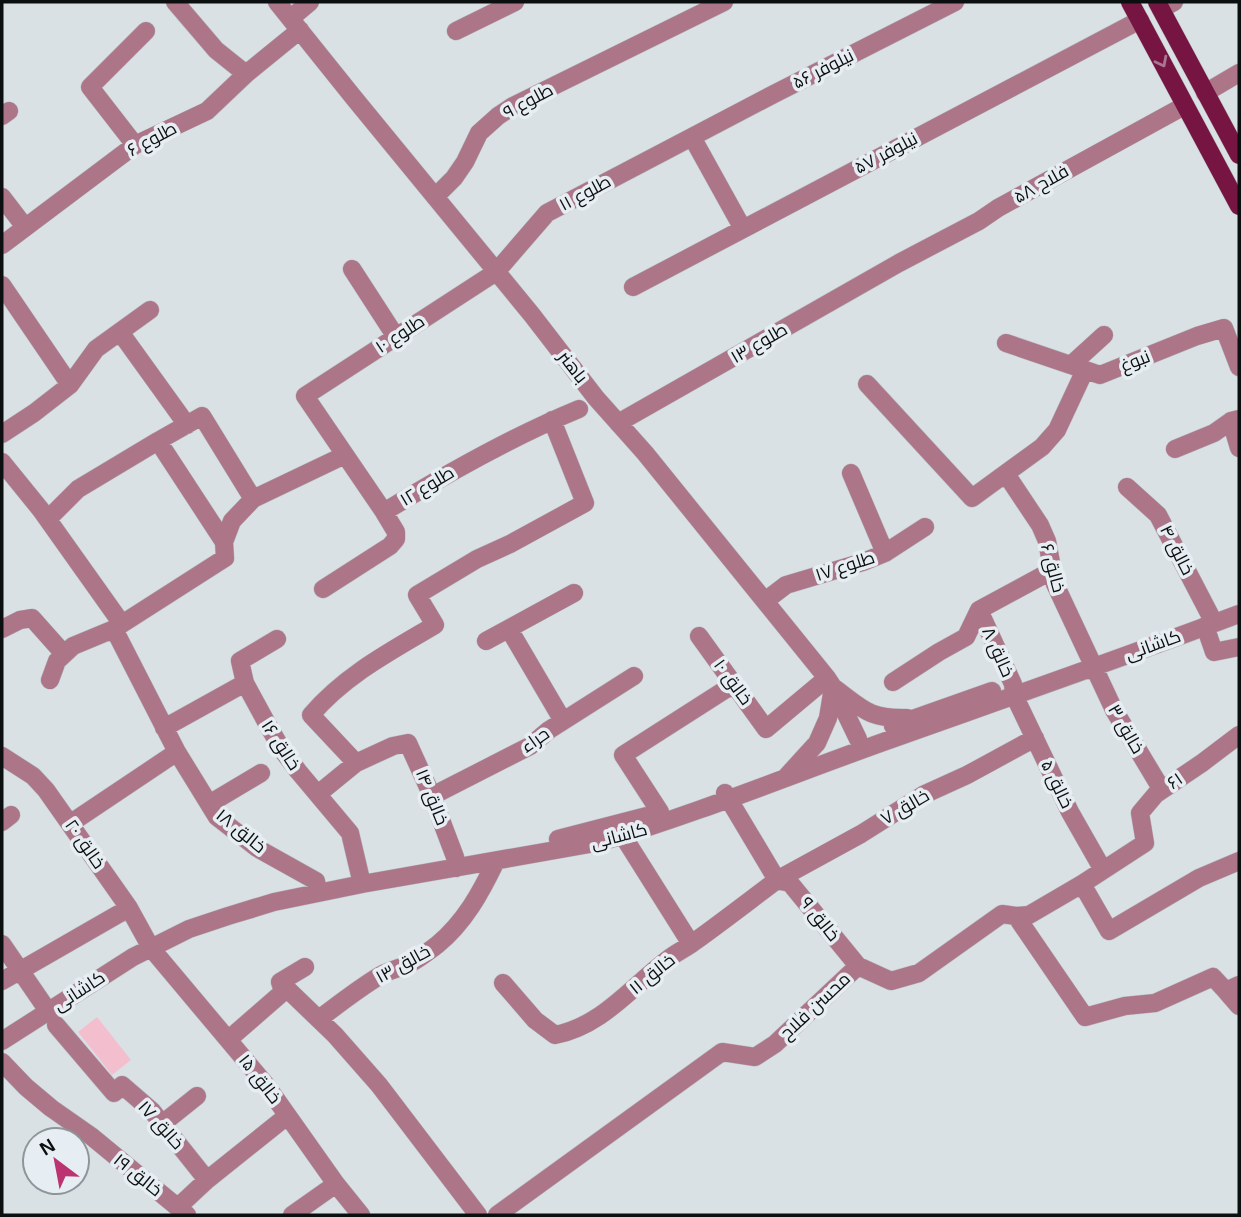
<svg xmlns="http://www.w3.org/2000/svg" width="1241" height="1217" viewBox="0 0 1241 1217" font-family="Arial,Cairo,sans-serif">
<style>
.green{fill:#f3bfcf}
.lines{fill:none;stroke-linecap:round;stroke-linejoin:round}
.minor-casing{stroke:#b9bfc3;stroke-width:19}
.major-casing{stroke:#b9bfc3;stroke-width:19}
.minor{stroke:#ac7688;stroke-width:18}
.major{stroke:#761542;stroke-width:18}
.oneway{stroke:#a97792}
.labels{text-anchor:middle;stroke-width:7;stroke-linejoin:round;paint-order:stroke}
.street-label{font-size:18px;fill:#0c0f10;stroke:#e7eef3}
</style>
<rect width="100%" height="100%" fill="#dae1e5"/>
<path class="green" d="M97 1017 131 1060 112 1075 78 1032Z"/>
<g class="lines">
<defs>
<path id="minor" d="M175 2 216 50 246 74
M277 2 354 98 532 315 596 398 645 453 827 678 833 687 858 739
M1161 9 1174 2
M291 18 310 2
M456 31 515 2
M1205 93 1239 73
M2 116 9 111
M692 137 743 229
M135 145 90 87 146 31
M2 197 25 227
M435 197 454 178 465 162 479 133 498 116 513 106 724 2
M2 245 135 145 207 111 246 74 300 30
M352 269 396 337
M2 285 70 385
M633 287 1140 20
M120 332 187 425
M1006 343 1100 375 1197 336 1224 328 1239 367
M1071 365 1104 335
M867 384 972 498 1042 447 1057 430 1085 370
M1231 421 1239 448
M618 423 899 263 979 221 998 208 1184 106
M2 434 34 413 70 385 96 349 150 310
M158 441 202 416 253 499
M1175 449 1214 433 1231 421 1239 419
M2 462 41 510 122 624
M851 473 885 553
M1006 474 1040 525 1047 541 1055 584 1114 710 1162 790
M1127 487 1158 515 1210 615 1211 624
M384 512 305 396 496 272 547 213 772 95 955 2
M48 519 78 489 158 441 224 542
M323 589 390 546 396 539V532L384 512C446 474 511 437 579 409
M765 601 786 585 863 562 885 553 925 527
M979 610 1013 684 1014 695 1070 812 1103 870
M1205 626 1214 652 1239 647
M2 629 20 620 32 618 64 654
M509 629 563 721
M699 636 766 729 827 678
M486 641 574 593
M50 680 57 661 73 646 114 629 225 558 224 542 232 521 253 499 345 455
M893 682 939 652 966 637 979 610 1051 571
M245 683 240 661 277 639
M893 726 992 691
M164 728 245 683 270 729 283 751 298 771 350 833 362 884
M177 752 217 817 257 848 316 881 318 893
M2 756 33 776 46 790 129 908 151 948 266 1085 336 1184 361 1215
M356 763 311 715C345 675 391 651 435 625L417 595 477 559 510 544 585 503 552 420
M786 777 817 743 828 718 833 687C863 709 868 719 907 718
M725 793 777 880 861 834 923 795 967 775 1035 738
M318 794 356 763 393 746 408 743 432 796 455 857 457 868
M432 796 530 746 549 730 634 676
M209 804 261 773
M660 812 623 755 734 684
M2 822 11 815
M71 823 177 752 114 629
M618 828 691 944
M558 839 647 816
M1082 884 1109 931 1199 878 1239 861
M1016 916 1085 1017 1125 1006 1155 1003 1213 977 1226 991 1239 985
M2 944 48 1011
M2 981 129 908
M280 982 335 1035 379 1085 478 1215
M503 983 535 1020 555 1035C602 1026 631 987 667 960 675 953 685 949 694 942 722 922 749 901 777 880L790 883 858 966
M1226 991 1239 1006
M319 1019C339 1004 359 988 381 975 390 970 401 968 411 963 420 958 429 951 437 945 465 922 481 892 496 861
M56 1025 114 1093 122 1085 152 1111 207 1180
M229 1039 283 992 280 982 305 967
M2 1041 133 957 189 929 228 916 274 902 362 884 601 842C698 813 791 775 886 741 1004 699 1122 658 1239 614
M2 1062 26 1087 51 1108 91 1136 187 1215
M162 1124 197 1096
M178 1207 207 1180 287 1116
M292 1215 336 1184
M497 1215 722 1052 755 1057 775 1044 858 966 891 981 919 973 1002 914 1016 916 1029 915 1082 884 1145 843 1140 813 1156 794 1202 763 1239 735"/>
<path id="major" d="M1130 2 1239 206
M1157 2 1239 155"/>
</defs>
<use href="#minor" class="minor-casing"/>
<use href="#major" class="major-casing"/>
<use href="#minor" class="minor"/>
<use href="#major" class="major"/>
</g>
<defs><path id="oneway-chevron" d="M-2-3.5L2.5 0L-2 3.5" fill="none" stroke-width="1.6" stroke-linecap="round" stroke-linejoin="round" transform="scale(1.75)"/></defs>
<use class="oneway" href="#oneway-chevron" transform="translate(1162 62) rotate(63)"/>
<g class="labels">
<g class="street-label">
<text transform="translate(823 69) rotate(-27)" y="6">نیلوفر ۵۶</text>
<text transform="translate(528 101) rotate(-28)" y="6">طلوع ۹</text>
<text transform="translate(152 139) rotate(-28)" y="6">طلوع ۶</text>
<text transform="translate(886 153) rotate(-28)" y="6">نیلوفر ۵۷</text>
<text transform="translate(1041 184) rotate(-29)" y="6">فلاح ۵۸</text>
<text transform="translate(585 193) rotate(-28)" y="6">طلوع ۱۱</text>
<text transform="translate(400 334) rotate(-33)" y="6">طلوع ۱۰</text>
<text transform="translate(759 343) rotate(-30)" y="6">طلوع ۱۳</text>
<text transform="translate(1135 361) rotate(-22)" y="6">نبوغ</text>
<text transform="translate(573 367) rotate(52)" y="6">باهنر</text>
<text transform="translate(427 486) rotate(-31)" y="6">طلوع ۱۲</text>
<text transform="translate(1177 550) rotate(63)" y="6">خالق ۴</text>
<text transform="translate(845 566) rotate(-18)" y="6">طلوع ۱۷</text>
<text transform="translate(1053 568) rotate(75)" y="6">خالق ۶</text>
<text transform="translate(1153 645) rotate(-20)" y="6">کاشانی</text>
<text transform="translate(998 652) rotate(66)" y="6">خالق ۸</text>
<text transform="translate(733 682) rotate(54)" y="6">خالق ۱۰</text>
<text transform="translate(1126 729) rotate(60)" y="6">خالق ۳</text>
<text transform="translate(535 740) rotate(-35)" y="6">حراء</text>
<text transform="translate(281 745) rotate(57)" y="6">خالق ۱۶</text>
<text transform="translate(1175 781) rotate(-34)" y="6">۶۱</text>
<text transform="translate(1057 784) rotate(64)" y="6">خالق ۵</text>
<text transform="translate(432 797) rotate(68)" y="6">خالق ۱۴</text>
<text transform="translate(905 807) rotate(-30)" y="6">خالق ۷</text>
<text transform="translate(241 831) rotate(39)" y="6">خالق ۱۸</text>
<text transform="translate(619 836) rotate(-15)" y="6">کاشانی</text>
<text transform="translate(85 844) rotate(55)" y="6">خالق ۲۰</text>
<text transform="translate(820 919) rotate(51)" y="6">خالق ۹</text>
<text transform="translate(403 964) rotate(-29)" y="6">خالق ۱۳</text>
<text transform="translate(652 974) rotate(-39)" y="6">خالق ۱۱</text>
<text transform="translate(79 991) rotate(-33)" y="6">کاشانی</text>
<text transform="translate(815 1006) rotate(-43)" y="6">محسن فلاح</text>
<text transform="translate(260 1079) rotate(52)" y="6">خالق ۱۵</text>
<text transform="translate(161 1125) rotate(48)" y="6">خالق ۱۷</text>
<text transform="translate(138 1175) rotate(39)" y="6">خالق ۱۹</text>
</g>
</g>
<rect width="1241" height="1217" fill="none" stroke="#0c0f10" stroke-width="7"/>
<g transform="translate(56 1161) rotate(328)"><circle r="33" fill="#e7eef3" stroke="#8f9598" stroke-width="2"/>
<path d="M0-5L12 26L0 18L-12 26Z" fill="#bb3370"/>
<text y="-10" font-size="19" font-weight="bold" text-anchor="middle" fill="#0c0f10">N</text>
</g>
</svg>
